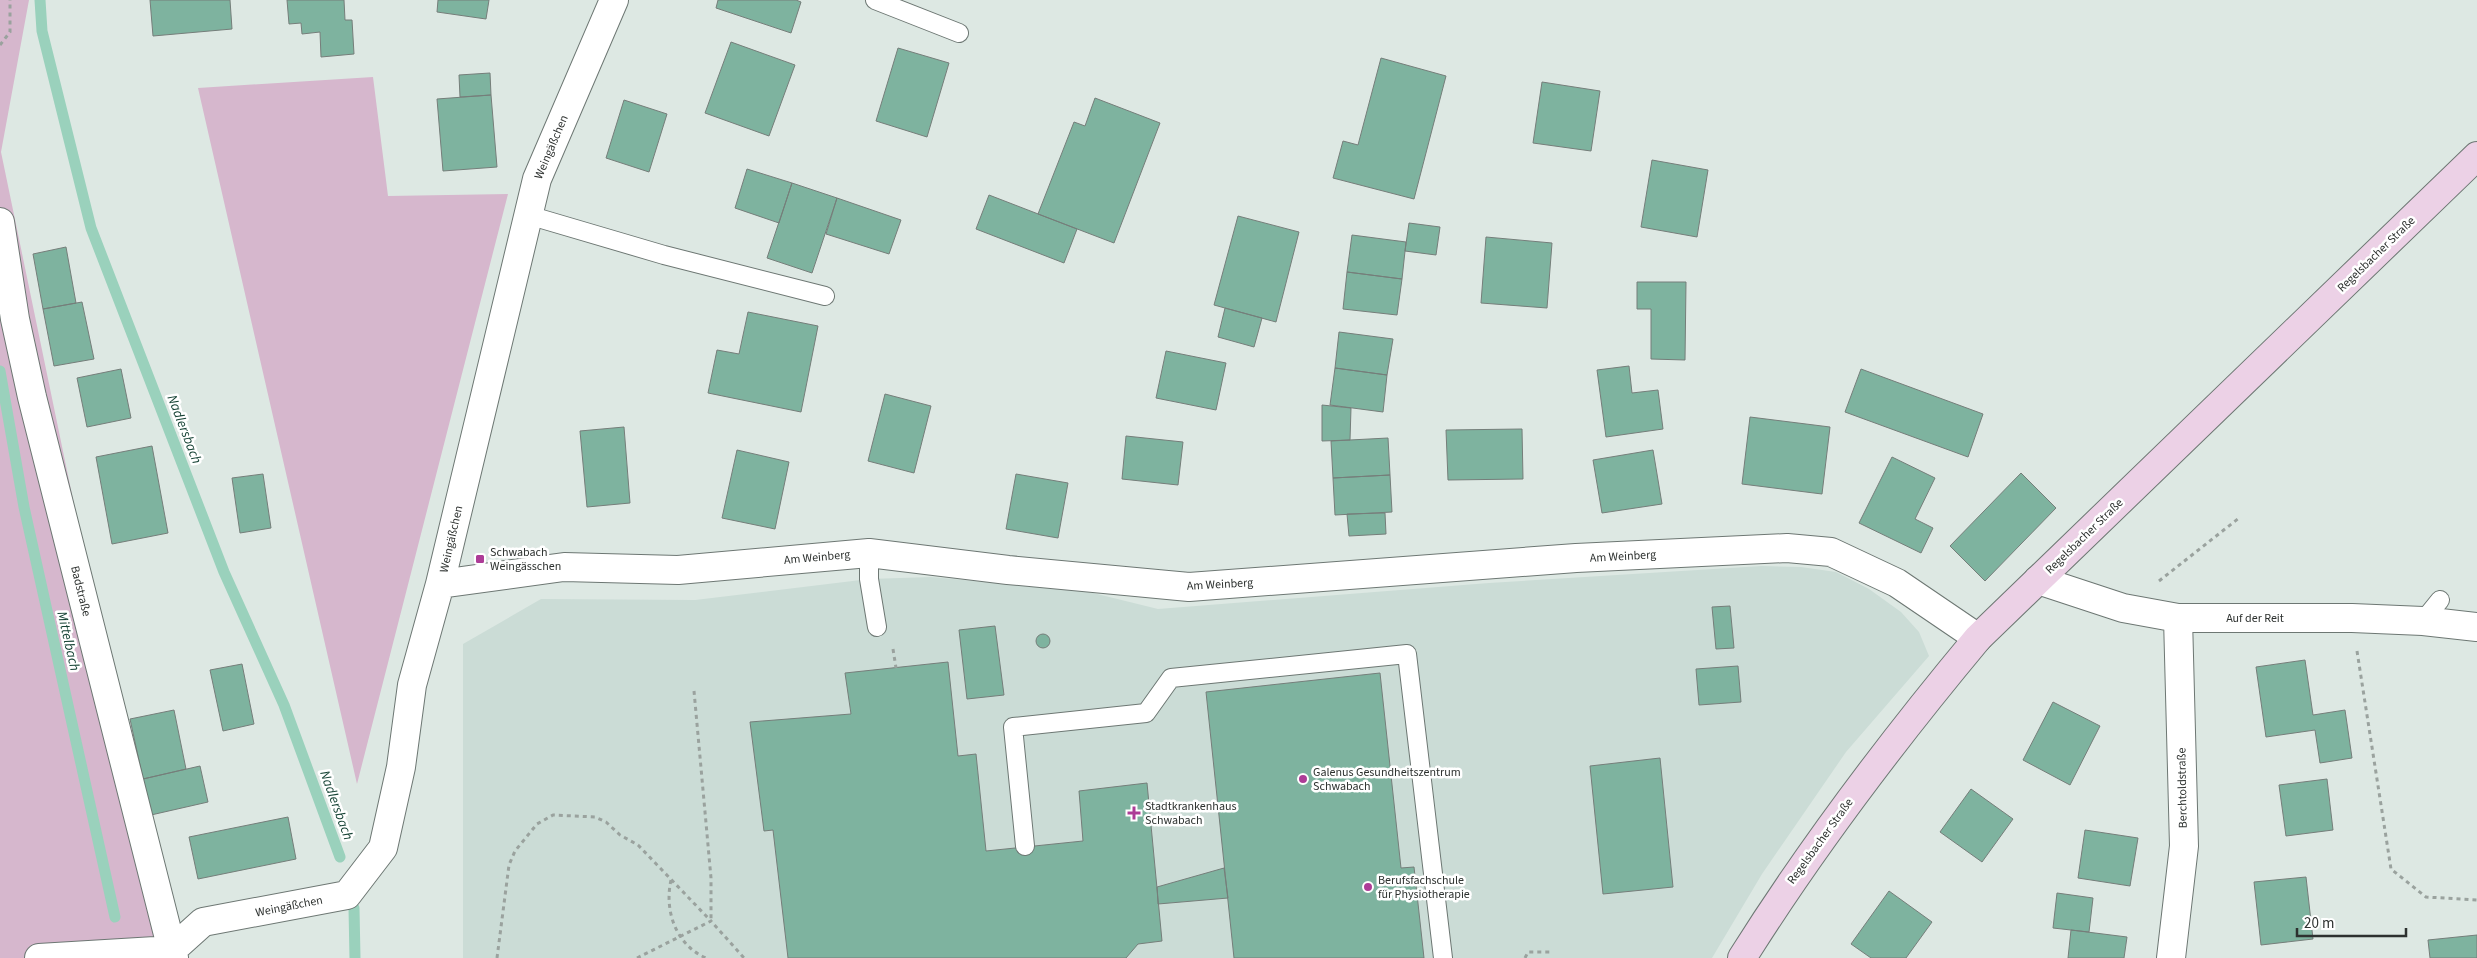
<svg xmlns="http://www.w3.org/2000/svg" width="2477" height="958" viewBox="0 0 2477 958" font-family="'Source Sans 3',sans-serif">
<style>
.built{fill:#cbdcd6}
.green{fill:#d6b7cd}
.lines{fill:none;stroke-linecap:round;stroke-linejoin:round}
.stream{stroke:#9ad1bc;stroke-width:11}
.building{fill:#7eb39f;stroke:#757e7a}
.lane-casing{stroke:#6d7773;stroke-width:20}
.street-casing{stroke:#6d7773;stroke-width:30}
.secondary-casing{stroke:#6d7773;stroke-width:30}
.path{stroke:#9aa29e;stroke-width:3;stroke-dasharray:4 4;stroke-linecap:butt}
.lane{stroke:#fff;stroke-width:18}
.street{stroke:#fff;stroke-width:28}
.secondary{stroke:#ecd1e6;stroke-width:28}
.poi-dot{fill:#ad3c97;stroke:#fff;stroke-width:2}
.labels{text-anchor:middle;stroke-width:5;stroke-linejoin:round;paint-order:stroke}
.street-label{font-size:12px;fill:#2d312f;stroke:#fff}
.poi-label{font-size:12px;fill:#2d312f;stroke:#fff;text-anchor:start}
.water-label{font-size:14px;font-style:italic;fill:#164335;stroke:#fff}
</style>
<rect width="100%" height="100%" fill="#dde8e3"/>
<path class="built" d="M1762 566 1801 567 1836 572 1869 589 1901 612 1919 632 1929 656 1846 752 1762 874 1712 958H463V644L541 599 695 600 869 579 931 577 1085 591 1158 609 1489 583Z"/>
<path class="green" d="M0 0H29L1 152 168 958H0Z
M373 77 388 196 508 194 357 784 198 88Z"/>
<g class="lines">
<path class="stream" d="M40 0 42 31 91 228 224 572 284 705 340 857
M0 371 24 507 115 917
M354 908 355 958"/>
</g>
<path class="building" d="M150 0H230L232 29 153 36Z
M287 0H344L345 20H352L354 54 321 57 320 32 302 34 301 23 289 24Z
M438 0H489L486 19 437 12Z
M718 0H796L801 2 791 33 716 8Z
M731 42 795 65 769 136 705 113Z
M898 48 949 63 927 137 876 121Z
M1381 58 1446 76 1414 199 1333 178 1343 141 1358 145Z
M490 73 491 95 460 97 459 75Z
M1542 82 1600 91 1591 151 1533 143Z
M491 95 497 167 443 171 437 99Z
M1095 98 1160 123 1114 243 1038 214 1074 122 1085 126Z
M624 100 667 114 649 172 606 158Z
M1652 160 1708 170 1697 237 1641 227Z
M747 169 792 183 779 223 735 208Z
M792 183 837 198 812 273 767 258Z
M989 195 1077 229 1064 263 976 229Z
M837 198 901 220 889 254 826 234Z
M1238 216 1299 232 1276 322 1214 305Z
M1409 223 1440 227 1436 255 1405 251Z
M1352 235 1406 242 1402 279 1347 272Z
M1486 237 1552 243 1547 308 1481 303Z
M66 247 76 303 43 309 33 254Z
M1347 272 1402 279 1397 315 1343 309Z
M1637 282H1686L1685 360 1651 359V309H1637Z
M82 302 94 359 54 366 43 309Z
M1225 308 1262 318 1254 347 1218 337Z
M748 312 818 326 801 412 708 393 717 350 739 354Z
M1339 332 1393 339 1387 375 1335 368Z
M1166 351 1226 363 1216 410 1156 398Z
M1629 366 1632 393 1658 390 1663 429 1606 437 1597 370Z
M1335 368 1387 375 1383 412 1330 405Z
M121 369 131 418 87 427 77 378Z
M1861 369 1983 414 1968 457 1845 412Z
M885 394 931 406 914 473 868 461Z
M1322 405 1351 408 1350 440 1322 441Z
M1750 417 1830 427 1822 494 1742 484Z
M624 427 630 503 587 507 580 431Z
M1522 429 1523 479 1448 480 1446 430Z
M1126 436 1183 442 1178 485 1122 479Z
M1388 438 1390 475 1333 478 1331 441Z
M152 446 168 533 112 544 96 457Z
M737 450 789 462 775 529 722 518Z
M1653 450 1662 504 1602 513 1593 460Z
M1892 457 1935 478 1915 519 1933 528 1921 553 1859 523Z
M2021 473 2056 508 1985 581 1950 546Z
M263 474 271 528 240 533 232 478Z
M1016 474 1068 483 1058 538 1006 529Z
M1390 475 1392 512 1335 515 1333 478Z
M1385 513 1386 534 1349 536 1347 514Z
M1730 606 1734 648 1716 649 1712 607Z
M995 626 1004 695 967 699 959 630Z
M1036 641a7 7 0 1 1 14 0a7 7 0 1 1-14 0Z
M2305 660 2313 715 2345 710 2352 758 2320 763 2315 730 2266 737 2256 667Z
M948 662 958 756 976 754 986 851 1083 841 1079 791 1147 783 1162 941 1138 944 1126 958H788L773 830 764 831 750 722 851 714 845 673Z
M242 664 254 724 223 731 210 670Z
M1738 666 1741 702 1699 705 1696 669Z
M1380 673 1401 868 1414 867 1424 958H1234L1206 692Z
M2053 702 2100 726 2070 785 2023 760Z
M174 710 186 769 143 779 130 719Z
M1660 758 1673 887 1603 894 1590 766Z
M200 766 208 802 151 815 143 779Z
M2327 779 2333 830 2286 836 2279 785Z
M1971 789 2013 819 1982 862 1940 832Z
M288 817 296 859 198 879 189 837Z
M2085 830 2138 838 2130 886 2078 878Z
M1224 868 1228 898 1158 904 1157 887Z
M2306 877 2313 939 2261 945 2254 882Z
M1889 891 1932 922 1906 958H1871L1851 944Z
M2057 893 2093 898 2089 932 2053 928Z
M2071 930 2127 937 2124 958H2068Z
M2477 935V958H2430L2428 940Z"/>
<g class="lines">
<defs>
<path id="lane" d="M875 0 959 33
M528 215 664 255 825 296
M869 553V579L877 627
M2423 621 2440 600
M1025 846 1013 727 1146 713 1171 678 1407 654 1443 958"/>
<path id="street" d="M0 222 15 319 32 397 174 958
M2038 580 2123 608 2178 618H2352L2423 621 2477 627
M440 584 564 567 678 570 869 553 1008 570 1189 587 1576 558 1787 548 1831 552 1897 583 1978 638
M172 950 203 922 347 895 383 848 401 767 412 685 440 584 537 179 614 0
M39 958 172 950
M2171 958 2184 846 2178 618"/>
<path id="secondary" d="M1742 958C1813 845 1893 740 1978 638L2477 156"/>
</defs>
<use href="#lane" class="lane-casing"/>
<use href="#street" class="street-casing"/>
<use href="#secondary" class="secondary-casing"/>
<path class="path" d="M0 45 10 32V0
M2159 581 2239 518
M893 649 896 668
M2357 651 2391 869 2426 897 2477 900
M694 691 711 878V921
M671 880C664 911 676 945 706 958
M497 958 509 865 515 851 537 824 553 815 595 817 606 822 620 835 638 845 711 921
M637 958 711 921 744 958
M1525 958 1528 952H1551"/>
<use href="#lane" class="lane"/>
<use href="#street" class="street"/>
<use href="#secondary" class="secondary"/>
</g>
<g class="poi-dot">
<rect x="475" y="554" width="10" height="10" rx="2.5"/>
<circle cx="1303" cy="779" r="5"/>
<path d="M1131.5 805.5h5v5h5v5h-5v5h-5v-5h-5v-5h5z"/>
<circle cx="1368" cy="887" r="5"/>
</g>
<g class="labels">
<g class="street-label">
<text transform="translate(551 147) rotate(-67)" y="4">Weingäßchen</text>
<text transform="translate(2376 254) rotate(-44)" y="4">Regelsbacher Straße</text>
<text transform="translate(2084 536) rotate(-44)" y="4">Regelsbacher Straße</text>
<text transform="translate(451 539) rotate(-77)" y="4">Weingäßchen</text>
<text transform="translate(1623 556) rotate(-3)" y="4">Am Weinberg</text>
<text transform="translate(817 557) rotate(-5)" y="4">Am Weinberg</text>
<text transform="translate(1220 584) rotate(-3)" y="4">Am Weinberg</text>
<text transform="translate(81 591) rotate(76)" y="4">Badstraße</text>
<text x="2255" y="622">Auf der Reit</text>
<text transform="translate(2182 788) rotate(-91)" y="4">Berchtoldstraße</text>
<text transform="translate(1820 841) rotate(-54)" y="4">Regelsbacher Straße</text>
<text transform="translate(289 906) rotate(-11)" y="4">Weingäßchen</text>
</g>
<g class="poi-label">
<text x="490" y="556">Schwabach<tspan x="490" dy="14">Weingässchen</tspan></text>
<text x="1313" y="776">Galenus Gesundheitszentrum<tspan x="1313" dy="14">Schwabach</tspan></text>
<text x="1145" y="810">Stadtkrankenhaus<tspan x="1145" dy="14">Schwabach</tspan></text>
<text x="1378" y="884">Berufsfachschule<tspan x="1378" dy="14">für Physiotherapie</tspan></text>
</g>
<g class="water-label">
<text transform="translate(185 429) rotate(69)" y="5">Nadlersbach</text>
<text transform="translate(69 641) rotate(77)" y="5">Mittelbach</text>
<text transform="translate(337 805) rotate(70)" y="5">Nadlersbach</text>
</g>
</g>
<path d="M2297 928v8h109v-8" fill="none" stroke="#2d312f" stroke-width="2.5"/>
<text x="2304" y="928" font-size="15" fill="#2d312f" stroke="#ffffff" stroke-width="4" paint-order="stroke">20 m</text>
</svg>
